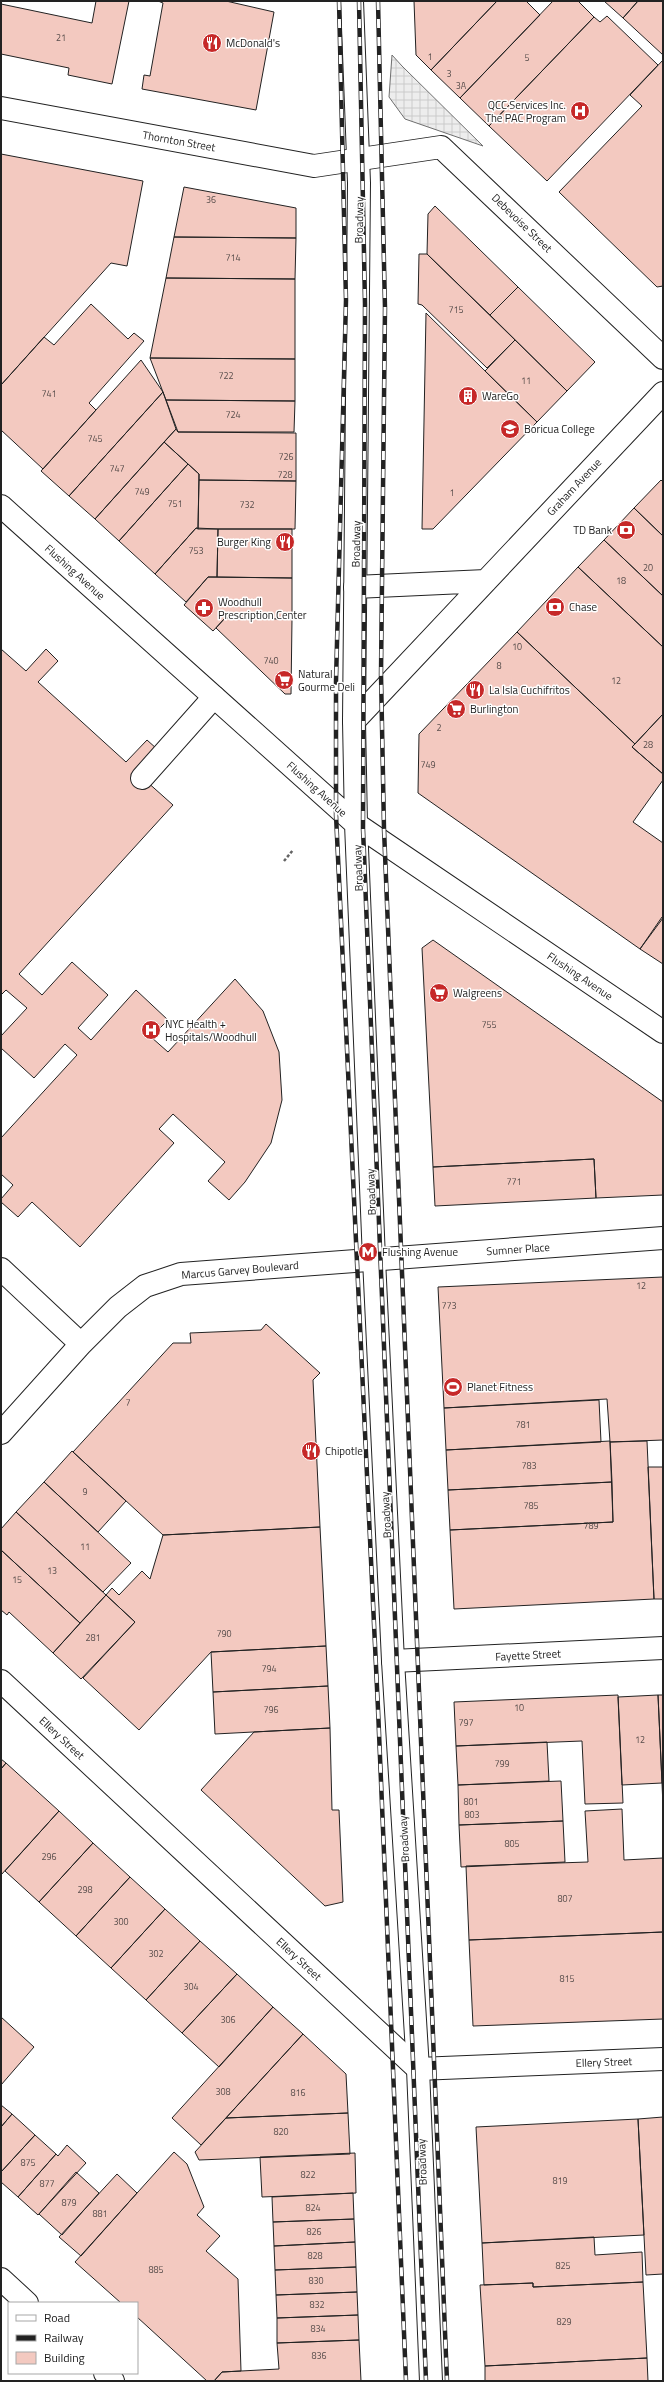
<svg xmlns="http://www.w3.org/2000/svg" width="664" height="2382" viewBox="0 0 664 2382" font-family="'Titillium Web',sans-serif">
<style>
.plaza{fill:url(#plaza-grid);stroke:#6f6f6f}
.building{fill:#f3c9c0;stroke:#222}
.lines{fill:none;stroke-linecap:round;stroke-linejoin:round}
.minor-casing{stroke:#222;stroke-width:24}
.major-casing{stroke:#222;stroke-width:24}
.path{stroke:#646464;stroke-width:2.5;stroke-dasharray:3 2;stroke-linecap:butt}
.minor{stroke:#fff;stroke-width:22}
.major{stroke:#fff;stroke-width:22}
.rail-casing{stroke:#222;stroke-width:4.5}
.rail{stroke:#fff;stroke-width:3;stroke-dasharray:9;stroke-linecap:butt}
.labels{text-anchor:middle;stroke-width:3;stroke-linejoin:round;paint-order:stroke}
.number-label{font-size:9px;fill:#564c4a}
.poi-label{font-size:11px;fill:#222;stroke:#fff;text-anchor:start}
.street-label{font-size:11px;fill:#222;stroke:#fff}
</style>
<defs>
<pattern id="plaza-grid" width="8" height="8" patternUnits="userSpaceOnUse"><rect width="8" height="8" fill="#ededed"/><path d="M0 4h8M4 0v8" fill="none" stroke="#cbcbcb"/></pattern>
</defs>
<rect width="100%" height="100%" fill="#fff"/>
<path class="plaza" d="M392 55 402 66 483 146 405 119 389 97Z"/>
<path class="building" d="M96 1H129L112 84 68 75 69 68 1 54V4L92 23Z
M158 1H226L274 12 256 110 142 89 144 75 150 76 163 3Z
M414 1H497L431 70 416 55Z
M497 1H526L540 15 460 98 431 70Z
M553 1H578L594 17 489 126 460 98Z
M604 1H638L623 18Z
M638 1H663V55L623 18Z
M607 16 658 65 547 181 489 126 594 17 600 22Z
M663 60V286L657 287 559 192 642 106 630 95Z
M1 154 143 181 127 266 111 263 1 385Z
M184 187 296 208V238L174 237Z
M435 206 518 287 490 315 427 254 428 214Z
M174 237 296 238 295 279 166 278Z
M419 254H427L515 340 487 368 422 305 418 304Z
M166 278 295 279V359L150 358Z
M518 287 595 362 567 391 490 315Z
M91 304 128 339 134 333 144 341 89 403 96 410 43 469 1 430V385L44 337 54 345Z
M426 313 537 422 433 529H422Z
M515 340 567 391 537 422 485 371Z
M150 358 295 359V401L166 400Z
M141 360 163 392 69 496 41 471Z
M163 392 176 429 95 519 69 496Z
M166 400 295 401 294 432H178Z
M176 429 178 432 296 433V481L199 480V474L164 442Z
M164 442 188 464 119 541 95 519Z
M188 464 199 474 198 529 196 528 155 574 119 541Z
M199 480 296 481 295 529H198Z
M661 480 663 482V536L634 508Z
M634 508 663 536V596L604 540Z
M196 528 218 529 217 577H208L186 602 155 574Z
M218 529H292V578L217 577Z
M604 540 663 596V647L578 567Z
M578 567 663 647V717L662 715 635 744 517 632Z
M208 577 292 578V619L225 618 213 631 184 605Z
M225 618 292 619 291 694H285L216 628Z
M517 632 635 744 632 747 663 774V780L633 822 663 843V918L640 949 418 793 419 734Z
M1 649 26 671 46 649 58 661 38 682 126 762 147 740 157 749 136 772 173 805 19 974 42 995 72 962 108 995 78 1028 91 1040 136 990 168 1020 151 1037 168 1052 235 979 263 1011 279 1052 282 1100 271 1143 245 1182 229 1200 208 1181 225 1162 173 1114 159 1129 174 1143 80 1247 32 1202 18 1217 1 1202V1199L13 1185 1 1174V1138L77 1055 65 1044 34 1078 1 1048V1036L27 1008 6 990 1 995Z
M662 715 663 717V774L632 747Z
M662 917 663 918V964L640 949Z
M433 940 663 1102V1195L596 1198 594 1159 433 1167 422 948Z
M594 1159 596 1198 435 1206 433 1167Z
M663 1277V1440L610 1442 607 1399 444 1408 438 1287Z
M266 1324 320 1373 313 1380 320 1527 163 1535 73 1452 173 1343H191L190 1333 261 1330Z
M599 1400 601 1442 446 1450 444 1408Z
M610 1441 612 1482 448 1490 446 1450Z
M647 1441 654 1599 454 1609 450 1530 613 1522 610 1442Z
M72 1451 126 1501 98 1532 44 1482Z
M648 1467H663V1599H654Z
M44 1482 131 1563 103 1592 16 1512Z
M612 1482 613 1522 450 1530 448 1490Z
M16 1512 106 1595 80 1623 1 1550V1529Z
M320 1527 326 1646 211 1652 139 1730 83 1678 135 1622 106 1595 112 1588 119 1595 142 1571 150 1579 163 1535Z
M1 1550 80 1623 53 1653 9 1612 7 1615 1 1610Z
M106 1595 135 1622 81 1679 53 1653Z
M326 1646 328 1686 213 1692 211 1652Z
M328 1686 330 1728 215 1734 213 1692Z
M618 1695 623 1803 585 1804 582 1741 456 1746 454 1702Z
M658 1695 662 1783 622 1785 618 1697Z
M658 1695H663V1807L662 1783Z
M330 1728 332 1810H339L343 1902 325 1906 201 1790 254 1732Z
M547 1742 549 1781 458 1785 456 1746Z
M1 1759 6 1763 1 1769Z
M6 1763 59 1811 1 1875V1769Z
M561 1781 563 1821 459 1825 458 1785Z
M622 1809 624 1860 663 1858V1932L469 1940 466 1866 588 1862 585 1811Z
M59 1811 93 1843 39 1902 5 1871Z
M563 1821 565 1862 461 1867 459 1825Z
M93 1843 130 1877 76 1936 39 1902Z
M130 1877 165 1909 111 1968 76 1936Z
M165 1909 200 1941 146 2000 111 1968Z
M663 1932V2019L473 2026 469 1940Z
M200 1941 237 1974 182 2033 146 2000Z
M237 1974 273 2007 219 2067 182 2033Z
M273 2007 303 2034 201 2145 172 2118Z
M1 2017 34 2047 1 2085Z
M303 2034 346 2074 348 2113 226 2118Z
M1 2105 12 2114 1 2127Z
M348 2113 350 2154 199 2160 195 2152 226 2118Z
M12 2114 35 2135 1 2172V2127Z
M663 2117V2274L646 2275 638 2119Z
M638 2119 644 2235 482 2243 476 2127Z
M35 2135 56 2154 18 2197 1 2182V2172Z
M67 2145 86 2163 38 2215 18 2197 56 2154 58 2156Z
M174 2152 187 2164 204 2207 197 2215 220 2236 206 2251 238 2279 241 2371 222 2372 214 2381H207L137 2317V2303H121L75 2262Z
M355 2153 356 2193 262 2197 260 2157Z
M76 2172 99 2193 62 2235 39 2214Z
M117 2174 137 2193 81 2256 59 2237Z
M353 2193 354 2219 273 2222 272 2197Z
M354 2219 355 2242 274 2246 273 2222Z
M594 2237 595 2255 642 2252 643 2282 533 2287V2283L484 2285 482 2243Z
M355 2242 356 2267 275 2270 274 2246Z
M356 2267 357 2292 276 2295 275 2270Z
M643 2282 647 2358 485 2366 480 2285 533 2283V2287Z
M357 2292 358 2315 277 2318 276 2295Z
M358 2315 359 2340 277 2343V2318Z
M359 2340 361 2381H214L222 2372 279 2369 277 2343Z
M647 2358 648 2381H485V2366Z"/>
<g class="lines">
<defs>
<path id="minor" d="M1 108 314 166 441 147 663 358
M355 587 486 581
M354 721 663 393
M142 778 214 697
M1 1269 81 1344
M1 1433 81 1344 118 1307 145 1286 181 1274 663 1238
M393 1661 663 1648
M1 1681 418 2069 663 2059
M1 2279 27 2303
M105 2373 113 2381"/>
<path id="major" d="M352 1 359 183 354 721 356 824 374 1259 393 1661 418 2069 431 2381
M1 506 356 824 663 1032"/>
</defs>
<use href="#minor" class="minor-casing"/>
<use href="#major" class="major-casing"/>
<path class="path" d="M284 861 293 850"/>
<use href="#minor" class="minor"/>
<use href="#major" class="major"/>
<defs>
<path id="rail" d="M339 1 346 300 336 681V815L378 1709 406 2381
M359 1 365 304 363 829 426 2381
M378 1 385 308 381 674 384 829 447 2381"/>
</defs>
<use href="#rail" class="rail-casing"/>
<use href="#rail" class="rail"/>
</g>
<defs>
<symbol id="restaurant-disc" viewBox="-11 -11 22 22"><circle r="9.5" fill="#c62828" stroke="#fff"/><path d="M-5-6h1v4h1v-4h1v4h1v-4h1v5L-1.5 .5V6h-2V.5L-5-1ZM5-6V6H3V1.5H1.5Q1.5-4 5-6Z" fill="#fff"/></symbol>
<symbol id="hospital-disc" viewBox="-11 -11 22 22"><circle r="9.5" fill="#c62828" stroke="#fff"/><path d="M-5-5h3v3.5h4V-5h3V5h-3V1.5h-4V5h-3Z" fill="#fff"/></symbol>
<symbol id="building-disc" viewBox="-11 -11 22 22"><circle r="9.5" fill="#c62828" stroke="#fff"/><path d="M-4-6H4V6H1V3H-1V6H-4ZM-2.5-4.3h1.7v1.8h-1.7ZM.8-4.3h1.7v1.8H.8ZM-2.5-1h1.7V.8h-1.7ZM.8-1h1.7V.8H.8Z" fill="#fff"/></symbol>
<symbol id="university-disc" viewBox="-11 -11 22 22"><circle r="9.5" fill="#c62828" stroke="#fff"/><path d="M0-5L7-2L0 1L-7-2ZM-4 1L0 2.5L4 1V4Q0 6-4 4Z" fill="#fff"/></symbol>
<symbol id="bank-disc" viewBox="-11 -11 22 22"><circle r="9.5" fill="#c62828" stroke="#fff"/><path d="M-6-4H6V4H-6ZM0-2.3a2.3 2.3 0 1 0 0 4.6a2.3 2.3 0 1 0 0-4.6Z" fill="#fff"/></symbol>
<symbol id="pharmacy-disc" viewBox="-11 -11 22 22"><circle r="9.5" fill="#c62828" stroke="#fff"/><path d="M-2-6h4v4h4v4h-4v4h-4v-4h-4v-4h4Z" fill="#fff"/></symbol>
<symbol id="supermarket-disc" viewBox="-11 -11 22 22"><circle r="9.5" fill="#c62828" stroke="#fff"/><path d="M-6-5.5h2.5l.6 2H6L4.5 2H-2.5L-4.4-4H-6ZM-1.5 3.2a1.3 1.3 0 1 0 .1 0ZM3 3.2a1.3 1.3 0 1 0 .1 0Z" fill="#fff"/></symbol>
<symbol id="metro-disc" viewBox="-11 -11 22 22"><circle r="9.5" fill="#c62828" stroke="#fff"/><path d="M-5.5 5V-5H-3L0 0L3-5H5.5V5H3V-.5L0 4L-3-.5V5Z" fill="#fff"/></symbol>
<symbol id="stadium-disc" viewBox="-11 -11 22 22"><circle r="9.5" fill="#c62828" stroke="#fff"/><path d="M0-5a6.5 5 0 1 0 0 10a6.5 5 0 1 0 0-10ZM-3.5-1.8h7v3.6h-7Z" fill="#fff"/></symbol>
</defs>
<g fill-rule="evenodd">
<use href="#restaurant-disc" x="201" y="32" width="22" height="22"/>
<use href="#hospital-disc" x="569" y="100" width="22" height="22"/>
<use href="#building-disc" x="457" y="385" width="22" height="22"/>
<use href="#university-disc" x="499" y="418" width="22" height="22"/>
<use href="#bank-disc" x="615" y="519" width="22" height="22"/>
<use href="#restaurant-disc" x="274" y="531" width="22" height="22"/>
<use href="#bank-disc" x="544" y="596" width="22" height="22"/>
<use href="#pharmacy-disc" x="193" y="597" width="22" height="22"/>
<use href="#supermarket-disc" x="273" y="669" width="22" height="22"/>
<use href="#restaurant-disc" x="464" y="679" width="22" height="22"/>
<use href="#supermarket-disc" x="445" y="698" width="22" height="22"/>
<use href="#supermarket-disc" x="428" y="982" width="22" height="22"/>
<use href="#hospital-disc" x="140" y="1019" width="22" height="22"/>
<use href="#metro-disc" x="357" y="1241" width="22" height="22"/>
<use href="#stadium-disc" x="442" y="1376" width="22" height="22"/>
<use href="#restaurant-disc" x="300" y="1440" width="22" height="22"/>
</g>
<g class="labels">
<g class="number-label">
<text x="61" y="41">21</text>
<text x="430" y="60">1</text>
<text x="527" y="61">5</text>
<text x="449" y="77">3</text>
<text x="461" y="89">3A</text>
<text x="211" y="203">36</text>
<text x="233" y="261">714</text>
<text x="456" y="313">715</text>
<text x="226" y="379">722</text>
<text x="526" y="384">11</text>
<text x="49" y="397">741</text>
<text x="233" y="418">724</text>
<text x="95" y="442">745</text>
<text x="286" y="460">726</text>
<text x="117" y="472">747</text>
<text x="285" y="478">728</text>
<text x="142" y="495">749</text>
<text x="452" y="496">1</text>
<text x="175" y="507">751</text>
<text x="247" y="508">732</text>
<text x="196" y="554">753</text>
<text x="648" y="571">20</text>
<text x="621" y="584">18</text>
<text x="517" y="650">10</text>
<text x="271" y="664">740</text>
<text x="499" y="669">8</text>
<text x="616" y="684">12</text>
<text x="439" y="731">2</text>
<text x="648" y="748">28</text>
<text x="428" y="768">749</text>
<text x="489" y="1028">755</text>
<text x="514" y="1185">771</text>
<text x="641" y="1289">12</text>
<text x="449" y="1309">773</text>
<text x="128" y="1406">7</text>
<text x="523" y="1428">781</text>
<text x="529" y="1469">783</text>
<text x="85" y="1495">9</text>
<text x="531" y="1509">785</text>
<text x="591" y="1529">789</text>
<text x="85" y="1550">11</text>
<text x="52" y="1574">13</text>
<text x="17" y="1583">15</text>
<text x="224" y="1637">790</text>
<text x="93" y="1641">281</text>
<text x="269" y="1672">794</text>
<text x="519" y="1711">10</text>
<text x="271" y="1713">796</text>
<text x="466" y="1726">797</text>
<text x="640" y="1743">12</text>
<text x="502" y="1767">799</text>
<text x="471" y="1805">801</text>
<text x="472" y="1818">803</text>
<text x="512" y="1847">805</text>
<text x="49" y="1860">296</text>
<text x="85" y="1893">298</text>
<text x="565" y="1902">807</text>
<text x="121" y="1925">300</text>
<text x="156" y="1957">302</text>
<text x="567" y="1982">815</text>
<text x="191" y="1990">304</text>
<text x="228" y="2023">306</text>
<text x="223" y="2095">308</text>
<text x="298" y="2096">816</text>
<text x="281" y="2135">820</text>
<text x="28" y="2166">875</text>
<text x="308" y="2178">822</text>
<text x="560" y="2184">819</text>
<text x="47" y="2187">877</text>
<text x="69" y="2206">879</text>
<text x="313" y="2211">824</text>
<text x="100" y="2217">881</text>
<text x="314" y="2235">826</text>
<text x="315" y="2259">828</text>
<text x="563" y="2269">825</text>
<text x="156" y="2273">885</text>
<text x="316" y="2284">830</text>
<text x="317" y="2308">832</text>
<text x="564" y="2325">829</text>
<text x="318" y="2332">834</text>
<text x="319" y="2359">836</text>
</g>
<g class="poi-label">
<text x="226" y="47">McDonald's</text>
<text x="566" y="109" text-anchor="end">QCC Services Inc.<tspan x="566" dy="13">The PAC Program</tspan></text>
<text x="482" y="400">WareGo</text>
<text x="524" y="433">Boricua College</text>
<text x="612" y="534" text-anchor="end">TD Bank</text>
<text x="271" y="546" text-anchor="end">Burger King</text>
<text x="218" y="606">Woodhull<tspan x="218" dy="13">Prescription Center</tspan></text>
<text x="569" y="611">Chase</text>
<text x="298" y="678">Natural<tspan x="298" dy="13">Gourme Deli</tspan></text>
<text x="489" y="694">La Isla Cuchifritos</text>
<text x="470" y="713">Burlington</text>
<text x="453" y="997">Walgreens</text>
<text x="165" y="1028">NYC Health +<tspan x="165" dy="13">Hospitals/Woodhull</tspan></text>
<text x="382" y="1256">Flushing Avenue</text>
<text x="467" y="1391">Planet Fitness</text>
<text x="325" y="1455">Chipotle</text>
</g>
<g class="street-label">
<text transform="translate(179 141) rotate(10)" y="4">Thornton Street</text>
<text transform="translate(359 220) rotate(-89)" y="4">Broadway</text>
<text transform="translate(522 223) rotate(44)" y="4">Debevoise Street</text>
<text transform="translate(574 487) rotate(-47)" y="4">Graham Avenue</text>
<text transform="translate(356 544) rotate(-89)" y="4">Broadway</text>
<text transform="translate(75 572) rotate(42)" y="4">Flushing Avenue</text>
<text transform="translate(317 789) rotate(42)" y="4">Flushing Avenue</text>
<text transform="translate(358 868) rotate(-92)" y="4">Broadway</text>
<text transform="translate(580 976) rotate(34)" y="4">Flushing Avenue</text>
<text transform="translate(371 1192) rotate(-92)" y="4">Broadway</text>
<text transform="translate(518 1249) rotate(-4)" y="4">Sumner Place</text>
<text transform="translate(240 1270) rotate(-5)" y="4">Marcus Garvey Boulevard</text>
<text transform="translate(386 1515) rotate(-93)" y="4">Broadway</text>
<text transform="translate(528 1655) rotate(-3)" y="4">Fayette Street</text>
<text transform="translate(62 1738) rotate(43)" y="4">Ellery Street</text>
<text transform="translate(404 1839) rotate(-93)" y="4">Broadway</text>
<text transform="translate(299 1959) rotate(43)" y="4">Ellery Street</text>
<text transform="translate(604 2062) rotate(-2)" y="4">Ellery Street</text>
<text transform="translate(422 2162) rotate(-92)" y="4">Broadway</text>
</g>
</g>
<rect width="664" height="2382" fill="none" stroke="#222222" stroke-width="4"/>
<rect x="8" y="2302" width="130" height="72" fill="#ffffff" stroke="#a7a7a7"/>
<rect x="16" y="2315" width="20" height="6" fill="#ffffff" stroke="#a7a7a7"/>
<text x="44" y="2322" font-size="12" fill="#222222">Road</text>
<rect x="16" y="2335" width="20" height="6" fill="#222222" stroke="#a7a7a7"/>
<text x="44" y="2342" font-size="12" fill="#222222">Railway</text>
<rect x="16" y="2352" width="20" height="12" fill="#f3c9c0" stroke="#a7a7a7"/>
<text x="44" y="2362" font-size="12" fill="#222222">Building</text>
</svg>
